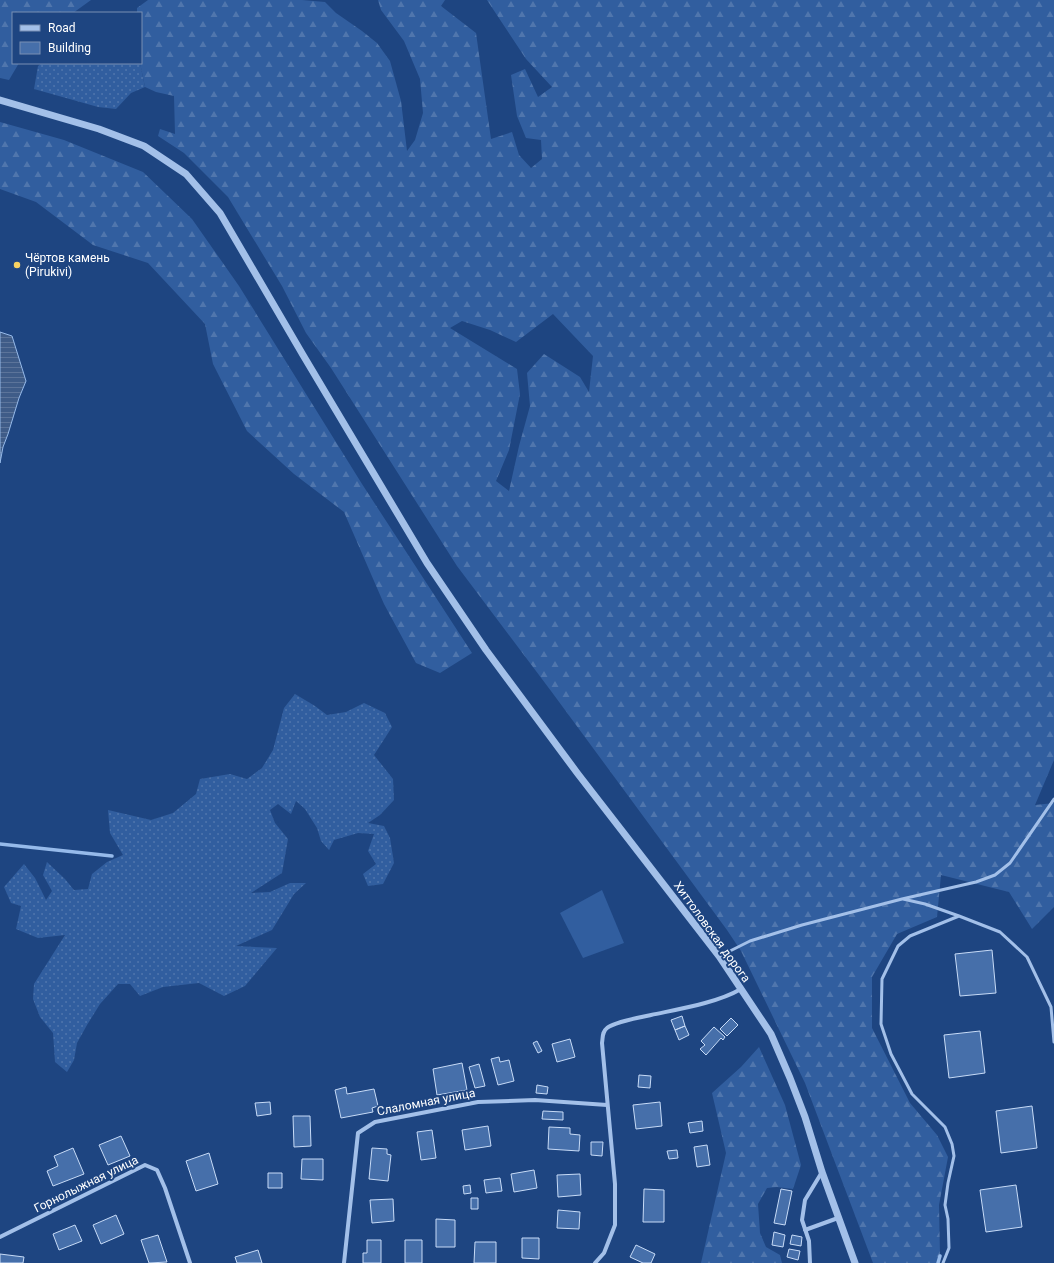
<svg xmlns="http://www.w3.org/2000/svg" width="1054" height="1263" viewBox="0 0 1054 1263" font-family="Roboto,sans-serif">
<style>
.grass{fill:url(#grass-dots)}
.forest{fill:url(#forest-firs);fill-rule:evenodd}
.pitch{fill:#315e9f}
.water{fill:url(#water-rules);stroke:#96baea}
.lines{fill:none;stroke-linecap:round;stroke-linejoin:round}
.stream{stroke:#96baea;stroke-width:3.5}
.building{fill:#466faa;stroke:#c7dbf7}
.service{stroke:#a3c0e9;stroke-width:3}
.minor{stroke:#a3c0e9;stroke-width:4}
.tertiary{stroke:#a3c0e9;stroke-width:7}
.poi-dot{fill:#f8d262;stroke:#1e4581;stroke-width:1.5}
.labels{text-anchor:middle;stroke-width:4;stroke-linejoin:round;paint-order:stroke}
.poi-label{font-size:12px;fill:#fff;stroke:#1e4581;text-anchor:start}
.street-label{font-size:12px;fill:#fff;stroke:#1e4581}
</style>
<defs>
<pattern id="grass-dots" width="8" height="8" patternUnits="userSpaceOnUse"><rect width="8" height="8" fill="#315e9f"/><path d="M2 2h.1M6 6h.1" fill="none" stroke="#5076ad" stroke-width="1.8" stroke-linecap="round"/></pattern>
<pattern id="forest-firs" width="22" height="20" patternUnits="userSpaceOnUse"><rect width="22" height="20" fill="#315e9f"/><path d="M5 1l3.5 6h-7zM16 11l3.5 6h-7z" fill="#5076ad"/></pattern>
<pattern id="water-rules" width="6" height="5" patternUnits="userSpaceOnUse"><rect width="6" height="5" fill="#3f5c88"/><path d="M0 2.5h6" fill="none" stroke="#5c749a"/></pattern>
</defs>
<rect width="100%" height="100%" fill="#1e4581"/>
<path class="grass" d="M42 63H140L145 87 131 93 116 109 98 107 34 89 38 66Z
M295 694 315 706 327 715 346 712 364 703 385 713 392 727 374 755 393 779 394 800 380 815 368 823 384 826 390 838 394 863 383 884 368 886 363 874 376 864 368 851 374 834 358 833 334 840 329 850 321 841 317 828 305 809 296 801 291 814 278 804 270 810 275 823 288 839 282 873 251 893 270 892 290 883H306L294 894 272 930 236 946 277 948 245 986 224 996 199 983 163 987 140 996 130 984H118L100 1004 87 1025 77 1043 74 1060 67 1072 55 1062 53 1033 40 1017 33 999 34 984 65 935 38 938 16 929 21 906 11 903 4 887 24 864 35 878 46 900 52 891 43 875 47 862 65 879 74 890 88 889 92 874 107 862 123 855 110 833 108 810 151 820 173 813 196 794 200 779 230 774 247 779 262 768 273 750 284 708Z"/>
<path class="forest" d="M0 0H91L73 13H13V63H19L9 80 0 78Z
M148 0H302L325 2 336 13 362 31 377 43 390 61 401 101 407 151 415 140 423 113 420 79 404 41 381 10 378 0H445L441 6 476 33 491 139 512 132 519 155 531 168 542 159 541 140 526 138 517 116 511 75 525 69 538 97 552 87 526 59 487 0H1054V760L1035 805 1054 803V907L1032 929 1009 892 941 875 937 917 897 934 872 977V1028L910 1103 937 1135 948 1157 939 1205 940 1256 938 1263H873L805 1083 741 951 727 930 551 691 457 566 331 368 306 333 282 286 228 197 184 153 158 136 160 129 175 134 174 96 156 92 145 87 140 63H141V13H137V8ZM553 314 593 356 589 392 580 377 544 354 527 373 530 406 519 446 509 491 496 481 509 450 520 394 517 369 450 328 462 321 490 330 516 342Z
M0 122 64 140 143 172 192 219 239 286 362 484 472 653 440 673 416 663 384 604 344 512 294 474 247 431 213 364 205 324 148 263 93 245 36 202 0 189Z
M759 1047 785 1105 801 1165 793 1189 777 1187 767 1188 758 1204 760 1233 766 1247 780 1255 782 1263H701L726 1153 712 1093 741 1067Z"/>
<path class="pitch" d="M602 890 624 943 583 958 560 913Z"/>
<path class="water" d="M0 332 12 336 26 381 19 398 8 434 3 447 0 463Z"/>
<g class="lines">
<path class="stream" d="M0 844 112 856
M938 1263 940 1256"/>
</g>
<path class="building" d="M992 950 996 993 960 996 955 954Z
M682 1016 685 1026 675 1030 671 1020Z
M731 1018 738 1025 727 1036 720 1029Z
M685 1026 689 1035 679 1040 675 1030Z
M714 1027 725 1037 723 1040 721 1038 706 1055 700 1049 705 1045 701 1041Z
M980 1031 985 1073 949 1078 944 1035Z
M570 1039 575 1057 557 1062 552 1044Z
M537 1041 542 1051 538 1053 533 1043Z
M499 1057 500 1062 509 1060 514 1081 498 1085 491 1059Z
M462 1063 467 1090 437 1095 433 1069Z
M479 1064 485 1086 475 1088 469 1067Z
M639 1075 651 1076 650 1088 638 1087Z
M537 1085 548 1087 547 1094 536 1093Z
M346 1087 347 1094 374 1089 378 1106 372 1108 373 1112 341 1118 335 1090Z
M270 1102 271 1114 257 1116 255 1103Z
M660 1102 662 1126 636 1129 633 1105Z
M1032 1106 1037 1148 1001 1153 996 1111Z
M543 1111 563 1112V1120L542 1119Z
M293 1116H310L311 1146 294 1147Z
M702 1121 703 1131 690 1133 688 1123Z
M488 1126 491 1146 465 1150 462 1130Z
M549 1127 570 1128V1134L580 1135 579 1151 548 1149Z
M432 1130 436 1158 421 1160 417 1132Z
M121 1136 130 1156 108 1165 99 1145Z
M591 1142H603L602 1156 591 1155Z
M707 1145 710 1165 697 1167 694 1147Z
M73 1148 84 1174 53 1186 47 1171 58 1166 54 1156Z
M372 1148 387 1149V1154L391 1155 388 1181 369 1179Z
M677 1150 678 1158 669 1159 667 1151Z
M209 1153 218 1184 196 1191 186 1161Z
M302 1159H323V1180L301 1179Z
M534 1170 537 1188 514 1192 511 1174Z
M268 1173H282V1188H268Z
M580 1174 581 1195 558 1197 557 1175Z
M500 1178 502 1191 486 1193 484 1180Z
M470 1185 471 1193 464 1194 463 1186Z
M1016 1185 1022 1227 986 1232 980 1190Z
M644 1189 664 1190V1222H643Z
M781 1189 792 1191 785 1225 774 1223Z
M471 1198H478V1209H471Z
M393 1199 394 1221 372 1223 370 1200Z
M558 1210 580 1212 579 1229 557 1228Z
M116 1215 124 1234 101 1244 93 1225Z
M436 1219 455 1220V1247H436Z
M75 1225 82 1241 59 1250 53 1234Z
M774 1232 785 1235 783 1247 772 1245Z
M158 1235 167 1262 149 1263 141 1240Z
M792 1235 802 1237 801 1246 790 1244Z
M522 1238H539V1259L522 1258Z
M367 1240H381V1263H363V1253H367Z
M405 1240H422V1263H405Z
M475 1242H496V1263H474Z
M636 1245 655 1254 651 1263H643L630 1257Z
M789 1249 800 1251 798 1260 787 1257Z
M258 1250 262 1263H237L235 1257Z
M0 1254 24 1257 23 1263H0Z"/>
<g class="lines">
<path class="service" d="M903 899 925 904 959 916 1000 932 1027 957 1051 1007 1054 1042
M720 956 750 941 802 925 902 899 976 882 995 875 1010 863 1054 799
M943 1263 949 1248 948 1219 945 1205 948 1183 954 1156 952 1144 945 1127 912 1094 891 1054 881 1024 882 979 898 946 910 936 959 916"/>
<path class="minor" d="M805 1230 838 1218
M0 1237 145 1165 157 1170 165 1188 190 1263
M344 1263 358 1133 375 1122 478 1102 535 1100 607 1105
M595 1263 604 1253 615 1225V1184L602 1043C603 1037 602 1032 607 1028 614 1022 641 1017 651 1015 679 1009 717 1003 741 989
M810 1263 809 1241 802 1220 805 1200 822 1172"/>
<path class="tertiary" d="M0 100 99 129 144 146 186 174 220 213 303 355 427 563 486 650 578 774 719 956 771 1034 790 1078 805 1117 822 1172 855 1263"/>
</g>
<circle class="poi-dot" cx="17" cy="265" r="4"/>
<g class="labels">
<g class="poi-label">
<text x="25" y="262">Чёртов камень<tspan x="25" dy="14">(Pirukivi)</tspan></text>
</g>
<g class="street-label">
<text transform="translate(712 932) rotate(54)" y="4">Хиттоловская дорога</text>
<text transform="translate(426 1102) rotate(-11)" y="4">Слаломная улица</text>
<text transform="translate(86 1184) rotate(-26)" y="4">Горнолыжная улица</text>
</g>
</g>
<rect x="12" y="12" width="130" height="52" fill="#1e4581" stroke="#788fb3"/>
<rect x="20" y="25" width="20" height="6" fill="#a3c0e9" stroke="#788fb3"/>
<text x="48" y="32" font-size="12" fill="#ffffff">Road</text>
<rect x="20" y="42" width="20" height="12" fill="#466faa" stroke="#788fb3"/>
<text x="48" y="52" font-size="12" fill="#ffffff">Building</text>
</svg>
